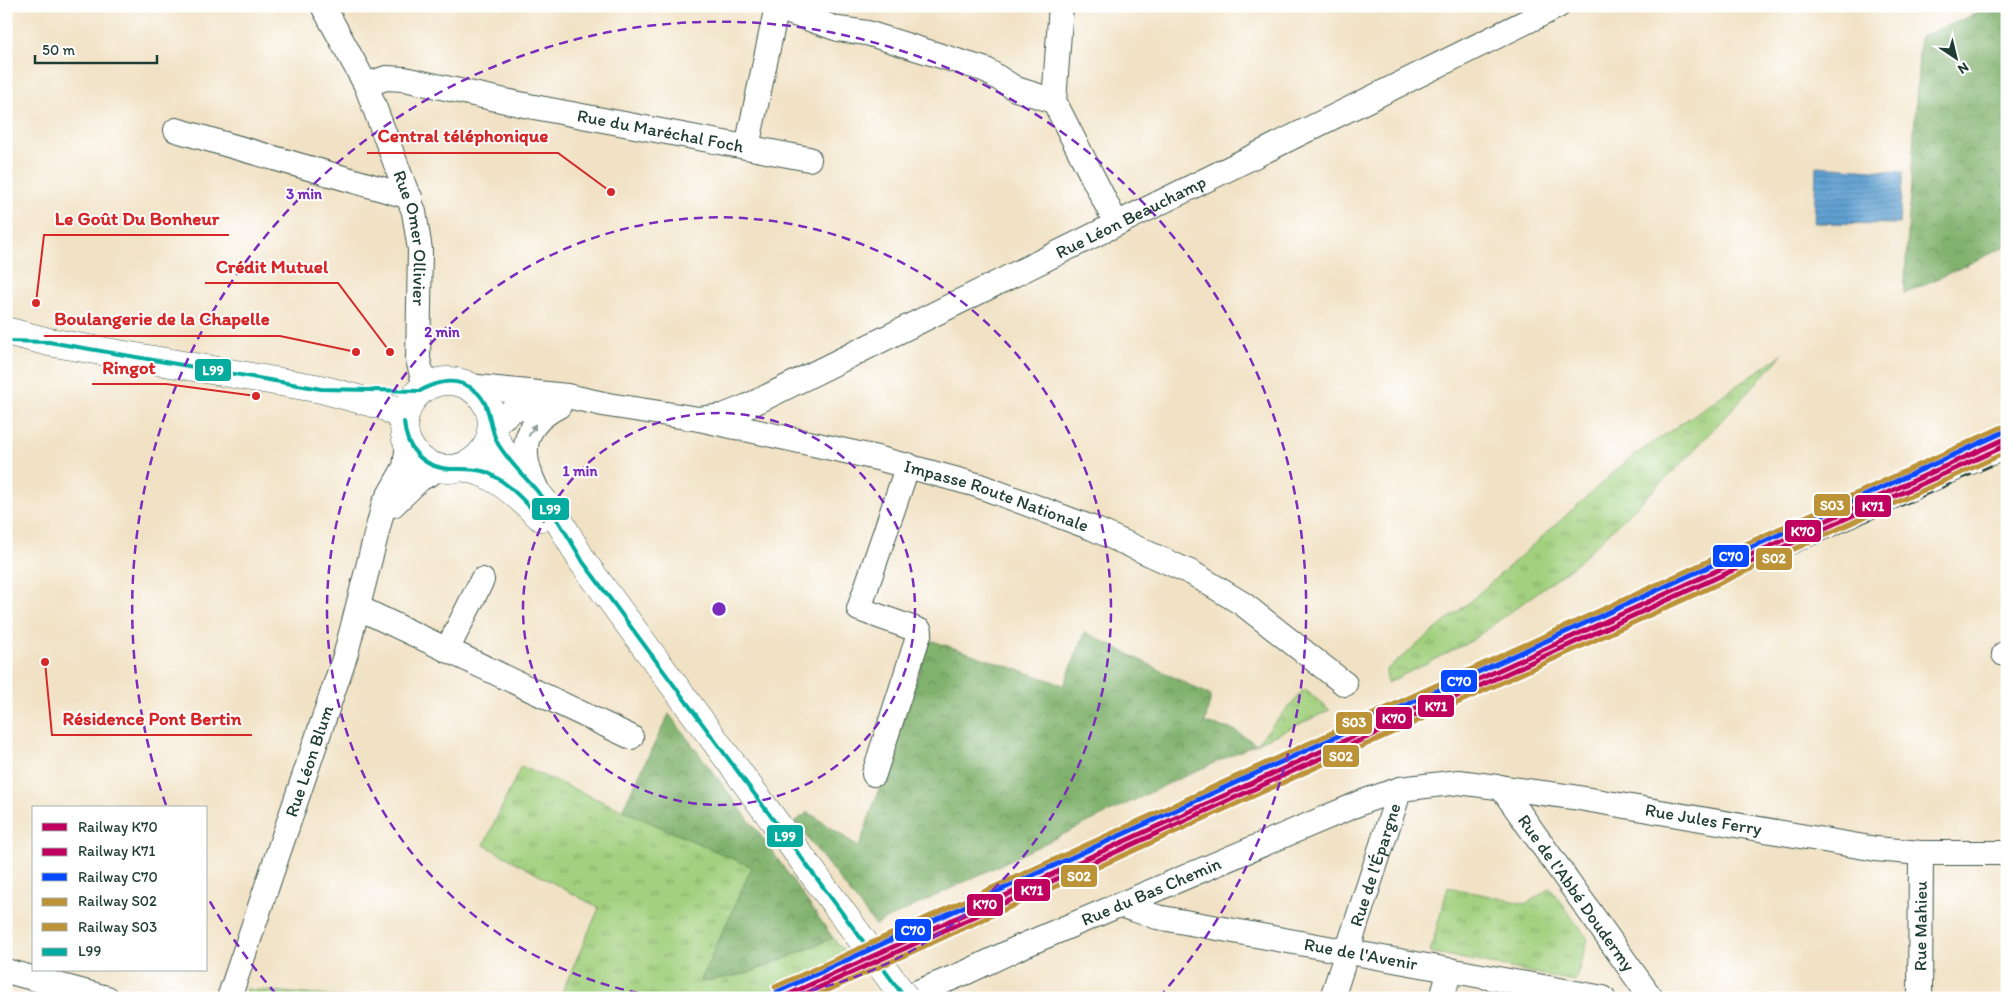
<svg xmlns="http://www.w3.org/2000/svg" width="2013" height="1004" viewBox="0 0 2013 1004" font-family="Itim,sans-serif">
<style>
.grass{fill:url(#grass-tufts);stroke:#608659}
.forest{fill:url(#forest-crowns);stroke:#507850}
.water{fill:url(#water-rules);stroke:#3f6e83}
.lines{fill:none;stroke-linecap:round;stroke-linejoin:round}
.minor-casing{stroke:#3e564a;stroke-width:26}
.major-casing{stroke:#3e564a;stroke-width:29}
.minor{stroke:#fff;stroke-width:24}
.major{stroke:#fff;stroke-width:28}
.rail-casing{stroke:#1f3d34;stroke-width:5.5}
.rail{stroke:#fff;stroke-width:4;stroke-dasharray:11;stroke-linecap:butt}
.major-bridge-casing{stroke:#3e564a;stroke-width:29;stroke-linecap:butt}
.major-bridge{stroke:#fff;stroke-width:28}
.bus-1-casing{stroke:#fff;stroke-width:8}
.bus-1{stroke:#03ac9e;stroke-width:4}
.rail-1-casing{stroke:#fff;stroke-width:9}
.rail-2-casing{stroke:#fff;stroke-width:9}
.rail-3-casing{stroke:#fff;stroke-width:9}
.rail-4-casing{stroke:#fff;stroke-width:9}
.rail-5-casing{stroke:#fff;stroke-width:9}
.rail-1{stroke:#bf005f;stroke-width:5}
.rail-2{stroke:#bf005f;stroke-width:5}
.rail-3{stroke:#0749ff;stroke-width:5}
.rail-4{stroke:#bd9338;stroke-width:5}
.rail-5{stroke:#bd9338;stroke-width:5}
.oneway{fill:#8f9e9a}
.ring{fill:none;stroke:#7b2cbf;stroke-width:2.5;stroke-dasharray:9 6}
.labels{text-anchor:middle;stroke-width:4;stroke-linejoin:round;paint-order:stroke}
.street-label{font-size:18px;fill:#1f3d34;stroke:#fff}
.centre{fill:#7b2cbf;stroke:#fff;stroke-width:2.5}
.ring-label{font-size:15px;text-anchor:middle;font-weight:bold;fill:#7b2cbf;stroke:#fff;stroke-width:4;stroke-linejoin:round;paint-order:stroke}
.leader{fill:none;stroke:#d62828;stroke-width:2}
.callout-dot{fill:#d62828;stroke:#fff;stroke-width:2}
.callout-label{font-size:19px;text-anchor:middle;font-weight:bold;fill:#d62828;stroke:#fff;stroke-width:4;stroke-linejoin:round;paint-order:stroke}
.line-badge{stroke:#fff;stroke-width:2}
.badge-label{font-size:14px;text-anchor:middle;font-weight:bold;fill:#fff}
</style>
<defs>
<pattern id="grass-tufts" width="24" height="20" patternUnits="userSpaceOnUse" patternTransform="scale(1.25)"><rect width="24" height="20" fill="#a2d07e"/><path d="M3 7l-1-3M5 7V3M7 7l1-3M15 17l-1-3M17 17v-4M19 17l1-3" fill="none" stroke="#83aa68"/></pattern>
<pattern id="forest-crowns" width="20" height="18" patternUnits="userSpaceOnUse" patternTransform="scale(1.25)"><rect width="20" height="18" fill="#81b26d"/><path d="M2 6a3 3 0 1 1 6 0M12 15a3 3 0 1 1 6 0" fill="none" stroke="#69925a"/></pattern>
<pattern id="water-rules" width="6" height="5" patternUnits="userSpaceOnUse" patternTransform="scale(1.25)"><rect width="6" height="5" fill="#5fa0d2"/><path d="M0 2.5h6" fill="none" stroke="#4e84ab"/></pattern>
</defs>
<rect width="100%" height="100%" fill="#fff"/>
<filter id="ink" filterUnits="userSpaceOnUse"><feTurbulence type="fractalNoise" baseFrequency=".02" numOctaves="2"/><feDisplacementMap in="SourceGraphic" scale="10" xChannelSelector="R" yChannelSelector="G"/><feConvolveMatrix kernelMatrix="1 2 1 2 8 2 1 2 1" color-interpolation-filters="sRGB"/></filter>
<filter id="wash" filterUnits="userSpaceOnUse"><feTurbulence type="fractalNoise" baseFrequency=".0096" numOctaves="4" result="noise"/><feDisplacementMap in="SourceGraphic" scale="20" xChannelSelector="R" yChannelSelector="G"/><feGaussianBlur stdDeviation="1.12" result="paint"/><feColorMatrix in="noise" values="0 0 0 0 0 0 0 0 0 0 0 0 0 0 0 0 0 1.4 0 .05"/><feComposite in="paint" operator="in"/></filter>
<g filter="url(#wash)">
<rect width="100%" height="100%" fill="#f1e2c5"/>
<path class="grass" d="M1783 354 1682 463 1577 563 1471 641 1387 683 1386 670 1467 604 1629 459Z
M1304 689 1330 710 1256 744Z
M521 766 753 867 701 982 749 973 833 938 848 955 756 998H551L560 997 599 908 484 845Z
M1448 887 1526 904 1550 888 1588 939 1575 981 1430 952Z
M246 989 353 998H244Z"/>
<path class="forest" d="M1995 6H2007V246L1904 294 1920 37Z
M1085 632 1211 696 1205 723 1234 730 1256 744 1174 781 875 925 795 822 808 812 859 847 930 640 1064 685Z
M669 714 767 844 833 938 749 973 700 982 752 867 622 810Z"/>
<path class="water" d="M1816 166 1903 172 1899 224 1814 223Z"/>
</g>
<g filter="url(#ink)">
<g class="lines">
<defs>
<g id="minor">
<path id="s1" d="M323 6 366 85 414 212 420 250 418 359 425 388"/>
<path d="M1061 6 1054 101 1116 223"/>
<path d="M777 8 838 29 867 33 986 70 1016 89 1054 101"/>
<path id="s2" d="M366 85 386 78 404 79 529 106 809 159"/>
<path d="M176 130 410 197"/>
<path d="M747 147 777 6"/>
<path id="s3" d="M468 386 567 396 608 405 699 419 877 458 977 485 1092 528 1192 573 1243 604 1345 684"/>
<path id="s4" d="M699 419 723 416 748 406 1558 6"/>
<path d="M492 426 514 409 546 406"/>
<path d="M536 488C519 453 521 425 559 406"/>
<path d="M393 505 420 479 440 468"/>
<path d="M359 608 631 737"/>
<path d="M447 650 482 580"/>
<path d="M2004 654 2007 653"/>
<path d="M874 774 920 631 859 609 908 465"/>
<path id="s5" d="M1501 787 1651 998"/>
<path id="s6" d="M1120 905 1157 917 1603 998"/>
<path d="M6 971 107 998"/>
<path id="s7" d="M229 998 346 653 384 504 405 467 408 443"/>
<path id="s8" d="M903 998 967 972 1020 947 1365 801 1400 789 1459 782 1573 797 1876 849 1921 853H2007"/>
<path id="s9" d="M1332 998 1400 789"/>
<path d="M1442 998 1450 970"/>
<path id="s10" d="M1920 998 1921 853"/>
</g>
<path id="major" d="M6 331 49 342 321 389 384 406 396 413 404 422
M404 425a44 44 0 1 1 88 0a44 44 0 1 1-88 0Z
M491 430 500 448 558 519 583 562 857 933
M461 467C495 471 517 495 541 517"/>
</defs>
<use href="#minor" class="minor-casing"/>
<use href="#major" class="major-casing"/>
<use href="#minor" class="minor"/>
<use href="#major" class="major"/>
<defs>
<path id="rail" d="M1384 723 1585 644 2007 457
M979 907 1152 815 2007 425"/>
</defs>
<use href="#rail" class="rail-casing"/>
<use href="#rail" class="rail"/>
<defs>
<path id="major-bridge" d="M857 933 905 998"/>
</defs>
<use href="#major-bridge" class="major-bridge-casing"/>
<use href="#major-bridge" class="major-bridge"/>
<defs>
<path id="bus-1" d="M6 341 49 342 321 389 420 391
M420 391C437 381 457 377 474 390 492 403 488 426 498 444 509 462 524 476 537 491 555 513 569 538 583 562L905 998
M404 422C406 449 423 468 451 469 463 469 474 468 486 472 505 480 520 497 534 511"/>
</defs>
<use href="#bus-1" class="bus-1-casing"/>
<use href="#bus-1" class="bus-1"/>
<defs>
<path id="rail-1" d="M781 998 2007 438"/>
<path id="rail-2" d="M796 998 2007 445"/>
<path id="rail-3" d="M777 992 2004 432"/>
<path id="rail-4" d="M811 998 2007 452"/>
<path id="rail-5" d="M775 987 2002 427"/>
</defs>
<use href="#rail-1" class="rail-1-casing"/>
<use href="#rail-2" class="rail-2-casing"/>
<use href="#rail-3" class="rail-3-casing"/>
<use href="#rail-4" class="rail-4-casing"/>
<use href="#rail-5" class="rail-5-casing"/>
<use href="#rail-1" class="rail-1"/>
<use href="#rail-2" class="rail-2"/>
<use href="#rail-3" class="rail-3"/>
<use href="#rail-4" class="rail-4"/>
<use href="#rail-5" class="rail-5"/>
</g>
<defs><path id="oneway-solid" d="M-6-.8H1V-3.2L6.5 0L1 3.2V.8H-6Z" transform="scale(1.25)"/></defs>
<use class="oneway" href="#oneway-solid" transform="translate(532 430) rotate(-61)"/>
</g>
<g class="ring">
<circle cx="719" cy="609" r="196"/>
<path d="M668 998A392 392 0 1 1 770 998"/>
<path d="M276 994A587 587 0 0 1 208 898M166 805A587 587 0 1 1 1162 994"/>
</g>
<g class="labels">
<g class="street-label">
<text dy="6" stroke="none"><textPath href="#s2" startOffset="301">Rue du Maréchal Foch</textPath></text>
<text dy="6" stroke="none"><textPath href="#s4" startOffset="478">Rue Léon Beauchamp</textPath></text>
<text dy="6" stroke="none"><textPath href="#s1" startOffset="251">Rue Omer Ollivier</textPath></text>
<text dy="6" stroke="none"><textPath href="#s3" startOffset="541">Impasse Route Nationale</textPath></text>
<text dy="6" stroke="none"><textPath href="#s7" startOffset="250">Rue Léon Blum</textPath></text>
<text dy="6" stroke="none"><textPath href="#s8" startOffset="846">Rue Jules Ferry</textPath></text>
<text dy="6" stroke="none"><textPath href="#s9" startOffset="140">Rue de l'Épargne</textPath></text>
<text dy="6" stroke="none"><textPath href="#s8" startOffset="270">Rue du Bas Chemin</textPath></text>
<text dy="6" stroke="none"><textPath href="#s5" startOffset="130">Rue de l'Abbé Doudermy</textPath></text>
<text dy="6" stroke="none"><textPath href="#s10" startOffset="72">Rue Mahieu</textPath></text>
<text dy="6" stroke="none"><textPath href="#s6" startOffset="246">Rue de l'Avenir</textPath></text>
</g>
</g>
<circle cx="719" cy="609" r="8" class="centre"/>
<g class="ring-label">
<text x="304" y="199">3 min</text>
<text x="442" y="337">2 min</text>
<text x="580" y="476">1 min</text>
</g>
<path class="leader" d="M611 192L558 153H367M36 303L44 235H229M390 352L338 283H205M356 352L280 336H44M256 396L166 384H92M45 662L52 735H252"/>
<g class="callout-dot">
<circle cx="611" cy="192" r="5"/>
<circle cx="36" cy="303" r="5"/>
<circle cx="390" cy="352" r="5"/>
<circle cx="356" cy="352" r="5"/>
<circle cx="256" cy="396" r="5"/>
<circle cx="45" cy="662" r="5"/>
</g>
<g class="callout-label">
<text x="463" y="142">Central téléphonique</text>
<text x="137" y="225">Le Goût Du Bonheur</text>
<text x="272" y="273">Crédit Mutuel</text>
<text x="162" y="325">Boulangerie de la Chapelle</text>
<text x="129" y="374">Ringot</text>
<text x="152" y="725">Résidence Pont Bertin</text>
</g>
<g class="line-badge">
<rect x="194" y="358" width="38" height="24" rx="5" fill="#03ac9e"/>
<rect x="1813" y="493" width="38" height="24" rx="5" fill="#bd9338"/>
<rect x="1854" y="494" width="38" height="24" rx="5" fill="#bf005f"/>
<rect x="531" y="497" width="39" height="24" rx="5" fill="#03ac9e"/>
<rect x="1784" y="519" width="38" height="24" rx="5" fill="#bf005f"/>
<rect x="1712" y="544" width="38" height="24" rx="5" fill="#0749ff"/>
<rect x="1755" y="547" width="38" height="24" rx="5" fill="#bd9338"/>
<rect x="1440" y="669" width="38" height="24" rx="5" fill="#0749ff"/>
<rect x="1417" y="694" width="38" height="24" rx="5" fill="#bf005f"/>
<rect x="1375" y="706" width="38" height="24" rx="5" fill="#bf005f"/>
<rect x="1335" y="711" width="38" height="24" rx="5" fill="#bd9338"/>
<rect x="1322" y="744" width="38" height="24" rx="5" fill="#bd9338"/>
<rect x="766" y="824" width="38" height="24" rx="5" fill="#03ac9e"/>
<rect x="1060" y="864" width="38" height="24" rx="5" fill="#bd9338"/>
<rect x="1013" y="878" width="38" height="24" rx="5" fill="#bf005f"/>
<rect x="966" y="893" width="38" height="24" rx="5" fill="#bf005f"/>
<rect x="894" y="918" width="38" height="24" rx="5" fill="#0749ff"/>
</g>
<g class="badge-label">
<text x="213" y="375">L99</text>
<text x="1832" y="510">S03</text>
<text x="1873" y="511">K71</text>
<text x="550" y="514">L99</text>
<text x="1803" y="536">K70</text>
<text x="1731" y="561">C70</text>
<text x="1774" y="563">S02</text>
<text x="1459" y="686">C70</text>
<text x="1436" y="711">K71</text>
<text x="1394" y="723">K70</text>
<text x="1354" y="727">S03</text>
<text x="1341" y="761">S02</text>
<text x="785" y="841">L99</text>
<text x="1079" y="881">S02</text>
<text x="1032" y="895">K71</text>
<text x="985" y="909">K70</text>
<text x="913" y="935">C70</text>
</g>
<rect width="2013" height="1004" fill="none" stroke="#fff" stroke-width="25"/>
<rect x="32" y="806" width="175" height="165" fill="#ffffff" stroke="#a5b1ae"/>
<rect x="42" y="823" width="25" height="8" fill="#bf005f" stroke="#a5b1ae"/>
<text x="78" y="832" font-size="15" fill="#1f3d34">Railway K70</text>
<rect x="42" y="848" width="25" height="8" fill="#bf005f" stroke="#a5b1ae"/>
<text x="78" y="856" font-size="15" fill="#1f3d34">Railway K71</text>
<rect x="42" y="873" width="25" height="8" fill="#0749ff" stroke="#a5b1ae"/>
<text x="78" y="882" font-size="15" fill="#1f3d34">Railway C70</text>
<rect x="42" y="898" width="25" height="8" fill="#bd9338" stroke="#a5b1ae"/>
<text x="78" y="906" font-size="15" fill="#1f3d34">Railway S02</text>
<rect x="42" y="923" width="25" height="8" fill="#bd9338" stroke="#a5b1ae"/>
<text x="78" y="932" font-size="15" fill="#1f3d34">Railway S03</text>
<rect x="42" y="948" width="25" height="8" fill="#03ac9e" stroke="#a5b1ae"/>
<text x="78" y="956" font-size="15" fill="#1f3d34">L99</text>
<g transform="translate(1956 58) rotate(145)" stroke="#ffffff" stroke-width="4" paint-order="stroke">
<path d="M0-4L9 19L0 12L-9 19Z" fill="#1f3d34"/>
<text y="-8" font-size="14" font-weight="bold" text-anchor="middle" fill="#1f3d34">N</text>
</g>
<path d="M35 55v8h122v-8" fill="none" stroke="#1f3d34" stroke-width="2.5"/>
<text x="42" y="55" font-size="15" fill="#1f3d34" stroke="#ffffff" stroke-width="4" paint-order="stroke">50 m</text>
</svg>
